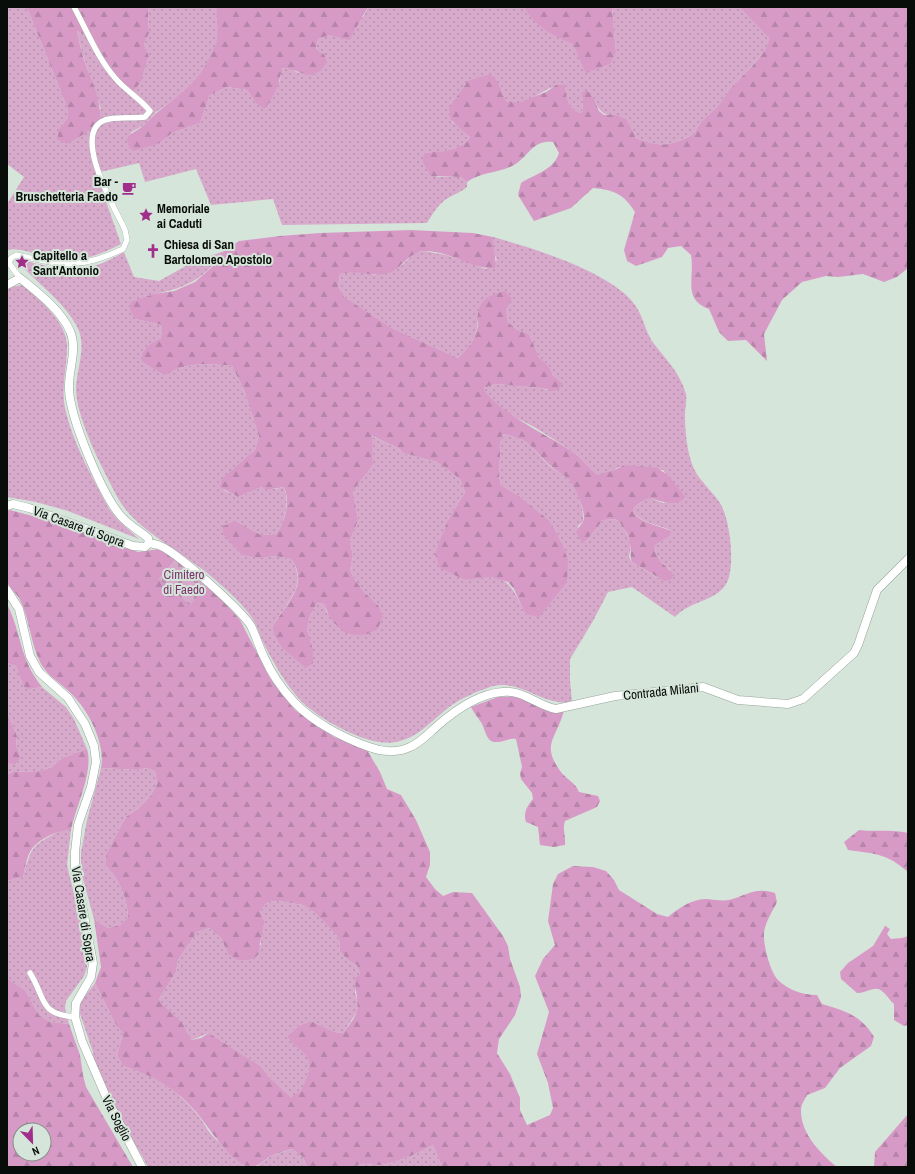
<svg xmlns="http://www.w3.org/2000/svg" width="915" height="1174" viewBox="0 0 915 1174" font-family="'Archivo Narrow',sans-serif">
<style>
.grass{fill:url(#grass-dots)}
.forest{fill:url(#forest-firs);fill-rule:evenodd}
.cemetery{fill:url(#cemetery-stones)}
.lines{fill:none;stroke-linecap:round;stroke-linejoin:round}
.street-casing{stroke:#96a49a;stroke-width:6}
.secondary-casing{stroke:#96a49a;stroke-width:9}
.street{stroke:#fff;stroke-width:5.5}
.secondary{stroke:#fff;stroke-width:8}
.labels{text-anchor:middle;stroke-width:4;stroke-linejoin:round;paint-order:stroke}
.poi-label{font-size:13px;font-weight:bold;fill:#080d0a;stroke:#d6e5da;text-anchor:start}
.street-label{font-size:13px;fill:#080d0a;stroke:#d6e5da}
.park-label{font-size:13px;fill:#7b336c;stroke:#d6e5da}
</style>
<defs>
<pattern id="grass-dots" width="8" height="8" patternUnits="userSpaceOnUse"><rect width="8" height="8" fill="#d7aacb"/><path d="M2 2h.1M6 6h.1" fill="none" stroke="#b791ad" stroke-width="1.8" stroke-linecap="round"/></pattern>
<pattern id="forest-firs" width="22" height="20" patternUnits="userSpaceOnUse"><rect width="22" height="20" fill="#d79ac7"/><path d="M5 1l3.5 6h-7zM16 11l3.5 6h-7z" fill="#b784aa"/></pattern>
<pattern id="cemetery-stones" width="16" height="16" patternUnits="userSpaceOnUse"><rect width="16" height="16" fill="#d7aacb"/><path d="M2 7V4a2 2 0 0 1 4 0v3zM10 15v-3a2 2 0 0 1 4 0v3z" fill="#b791ad"/></pattern>
</defs>
<rect width="100%" height="100%" fill="#d6e5da"/>
<path class="grass" d="M7 7H22L28 10 67 107 68 118 101 109 82 53 77 31 88 36 143 73 149 56 144 45 149 33 148 7H217L218 39 208 63 196 80 186 91 156 112 144 125 130 133 160 143 172 133 200 123 210 95 227 87 247 90 255 102 280 81 281 68 291 69 298 73 324 54 316 49 318 39 330 35 363 17 368 7H524C529 16 535 21 543 27 569 45 586 46 616 52L612 7H739L771 38C763 57 746 72 732 87 727 92 724 99 719 105 711 115 699 121 695 133 672 146 660 148 636 138L627 119C610 113 603 120 595 101L581 93 583 101 582 113C566 109 566 100 565 85 548 84 535 100 519 103 515 104 510 102 506 101L499 84 451 121 466 131 470 137C458 153 443 151 424 153L437 177H461L467 182V187C460 193 452 195 445 200 437 206 432 215 427 223L282 225 273 199 211 205 196 169 145 182 139 163 96 173 121 244C100 255 79 263 55 259 40 257 22 246 7 250V204L24 177 7 164Z
M493 237C532 248 612 272 635 305 643 316 645 330 652 341 665 359 680 372 686 394 687 400 685 409 685 415 685 432 687 453 694 469 700 481 712 491 720 503 730 520 734 558 729 577 722 602 691 599 675 617L632 587 608 592 593 621 570 659V681L572 701C568 702 563 703 559 702 534 699 518 679 490 687 478 691 462 698 452 705 428 723 412 747 379 742 356 739 318 718 301 701 286 685 274 664 264 644 260 637 258 628 254 621 244 605 227 590 213 578 185 553 137 531 119 500 104 472 77 421 76 390 76 371 86 350 79 331 69 306 37 283 20 264V260C66 270 82 277 124 252L134 277 159 281 191 263 224 251C204 279 187 288 154 294L135 319 162 325 161 338 144 349 142 362 165 376C185 361 209 364 232 366L244 390 259 436 255 450 243 462 224 490 238 497 262 487 275 489 284 487C290 503 285 521 276 534L261 535 236 521 262 558 275 556 291 559C310 586 284 604 272 628 277 649 290 653 305 667L309 639 307 630 310 616 317 603 324 604 327 613 378 605 364 592 355 580 350 570 353 556 350 541 358 520 353 491 373 465 371 436 398 448 403 453 437 462 460 479 465 492 448 520 465 580C505 573 509 578 525 614L562 543 550 521 522 498 501 485C498 474 500 467 500 456 501 446 499 444 503 434 533 440 530 448 550 466 556 471 563 474 568 479 578 489 584 508 583 522L578 526 582 542 587 540 603 520 615 519 624 527 631 544 629 557 632 562 658 578 671 570C662 563 654 558 655 545L670 536 672 531C658 524 608 515 650 498L663 503 686 499 663 470 619 467 604 475H598C589 468 582 458 573 452 560 443 547 435 534 427 517 418 491 408 484 388L495 384 541 388 547 390 554 377 549 366 539 357 529 334 516 329 508 322 506 309 478 313C479 332 473 345 458 358L392 328 343 297 338 287 340 274 349 271 361 272 375 275 402 265 416 252 424 251 446 255 486 269 497 260 492 249Z
M22 285C39 299 68 323 67 347 67 368 61 387 65 408 72 441 93 479 109 509L118 520 139 539 68 511 36 502 7 497V288Z
M7 663 16 666 24 683 30 689 42 687 66 707 74 719 87 749 62 758 52 767 41 771 13 772 7 774V763L15 765 21 758 16 745 17 736 7 712Z
M101 768 137 770 146 768 155 771 157 784 151 795 139 808 127 816 122 824 106 854 105 865C119 878 127 897 128 917L120 925 108 928 94 919 81 872V852L87 820Z
M63 829 71 830 67 865 81 922 87 967 84 976 66 1001 65 1008 69 1024 50 1022 39 1015 25 990 7 978V881L23 877C32 843 33 846 63 829Z
M278 901 303 905 314 912 339 938 340 952 349 961 357 965 360 974 355 992 358 1003 357 1012 343 1033 335 1032 311 1021 300 1025 287 1036C290 1042 292 1043 298 1047 317 1061 308 1073 301 1092L291 1097 268 1076 262 1067 209 1033 192 1040C187 1034 185 1025 180 1020 173 1013 165 1008 159 999L176 972 178 960 197 932 209 928 221 938 228 954 261 945V934L265 922 260 911 268 902Z
M95 983 115 1023 123 1034 117 1055 123 1066C151 1073 179 1091 197 1114 202 1120 206 1128 211 1134 223 1148 242 1156 257 1166L271 1156 292 1149 303 1157 307 1167H148L95 1072 93 1052 78 1008 84 997Z
M433 1145 442 1167H355C362 1161 368 1165 376 1165 390 1166 422 1152 433 1145Z"/>
<path class="forest" d="M22 7H148L149 33 144 45 149 56 140 83 131 94 110 78 88 36 77 31C79 39 80 46 82 53 88 76 102 96 100 121L84 134 67 144 58 140V131L68 118 67 107 28 10Z
M217 7H368L349 40 330 35 318 39 316 49 324 54 327 62C312 86 302 69 282 68 279 85 275 96 264 109L255 102 247 90 227 87 210 95 200 123 172 133 160 143 133 151 129 147 127 139C132 131 140 130 146 123 172 96 196 91 212 52 214 48 217 43 217 38 218 28 216 17 217 7Z
M524 7H612L616 52 610 64 586 73 573 44C554 36 534 26 524 7Z
M739 7H908V268L897 277 884 282 863 274 838 277 826 276 802 282 782 300 764 334 767 361 746 340 728 341 719 332 709 309C682 299 695 278 691 255L681 246 668 248 662 257 636 266 627 261 624 250 635 212C624 194 614 190 593 188L571 208 534 221 518 195 521 183C535 174 554 170 559 153L553 142C533 139 529 156 514 165 500 173 480 172 467 182L461 177 431 176 423 161 424 153C442 151 460 152 470 137L451 120 449 108 468 81 491 74 499 84 506 101 518 103 546 92 556 85H565C566 99 568 110 582 113L583 101 581 93 587 90 595 101 599 111 604 115H615L627 119 636 138C660 148 673 146 695 133 699 121 710 115 718 106 723 100 726 94 731 88 745 72 764 58 770 38Z
M411 230 473 233 493 237C492 248 497 257 495 268 471 270 449 250 424 251 410 251 402 269 388 273 372 278 358 269 340 274L338 287 344 297 392 328 458 358C468 349 475 340 478 326 479 322 477 318 478 314 479 299 492 294 505 291L512 299 506 309 508 322 516 329 529 334 539 357 549 366 554 377 563 384 559 389 554 391 541 388 495 384 484 388C490 408 554 439 573 452 582 458 589 468 598 475L614 470 625 465 657 468 668 475 686 498C674 507 664 502 650 498 608 515 658 525 672 531L670 536 655 545C653 560 667 565 674 575L670 580 664 581 632 562C629 555 632 550 630 543 628 533 623 524 615 519L603 520 587 540 582 543 576 532C578 528 581 525 583 522 587 512 575 486 568 479 563 474 556 471 551 466 531 449 533 440 503 434 499 444 501 446 500 456 500 467 498 474 501 485L522 498 550 521 562 543 568 560 567 582 539 617 525 614 514 589 508 582 491 577 465 580 440 568 435 554 448 520 465 492 460 479 437 462 403 453 398 448 372 436 373 465 353 491 358 520 350 541 353 556 350 570 355 580 364 592 378 605 383 617 377 630C372 631 367 635 362 635 343 638 329 619 324 604L317 603 310 616 307 630 313 650V663L305 668C290 653 277 649 272 628 284 605 311 585 291 559L275 556 262 558 242 555 223 534V526L236 521 261 535 276 534C285 521 291 502 284 487L266 490 262 487 238 497 220 487 222 479 255 450 259 436 244 390 232 366C209 364 185 361 165 376L142 362C141 347 149 345 161 338L162 325 135 319 130 310 131 302 154 294 174 291 195 282 212 267 224 251 239 241 280 236 320 233Z
M10 510 63 524 138 552 159 549 177 558 159 579 208 584 240 620 270 678 295 710 334 737 367 750 380 772 387 789 401 795 416 820 430 852V865L426 877 435 889 443 896 453 892 472 893 503 936 508 946 510 959 520 987 521 997 515 1015 499 1039 497 1053 510 1074 520 1098V1110L527 1125 550 1115 553 1108 548 1083 537 1054 549 1012 535 976 543 959 555 945 548 921 553 884 558 874 573 866 593 867 606 871 614 880 619 890 657 914 668 917C680 907 692 899 707 899 715 900 722 901 729 900 749 895 753 887 775 893L777 902C773 911 765 922 764 933 763 944 770 972 778 980 788 990 803 995 817 995L822 1004C845 1011 861 1015 874 1037L871 1046 840 1068 825 1088 807 1095C805 1099 801 1105 801 1109 800 1133 820 1153 837 1167H442L433 1145C422 1152 390 1166 376 1165 368 1165 362 1161 355 1167H307L303 1157 292 1149C285 1151 278 1153 271 1156 263 1160 257 1169 247 1166 231 1161 207 1126 197 1113 178 1090 151 1074 123 1066L117 1055 123 1034 115 1023 95 983 101 967 94 919 108 928 120 925 128 917C127 897 119 878 105 865L106 854 122 824 127 816 139 808 151 795 157 784 155 771 146 768 137 770 101 768C106 741 86 705 65 688 55 679 46 674 40 662 30 642 30 619 19 598 16 593 8 587 7 581 6 575 7 568 7 563 7 545 7 528 7 511ZM278 901 303 905 314 912 339 938 340 952 349 961 357 965 360 974 355 979C355 989 359 1004 357 1011 355 1019 347 1027 343 1033L335 1032 311 1021 300 1025 287 1036C290 1042 292 1043 297 1047 317 1061 308 1073 301 1091L291 1097 268 1076 262 1067 209 1033 201 1038 192 1040C187 1034 185 1025 180 1020 173 1013 165 1008 159 999L176 972 178 960 197 932 209 928 221 938 228 954 238 960H249L257 956C261 944 261 933 265 922L260 911 268 902Z
M7 604C22 634 19 658 42 687L30 689 25 688 16 666 7 663Z
M521 696 564 710C557 739 540 744 561 772 567 780 575 782 579 792L598 796 600 801 597 807 565 821C562 830 566 836 565 845L554 847 540 845 538 827 526 822C523 813 527 806 533 799L532 793 521 779 520 773 522 767 516 739C508 738 504 742 497 742 485 743 486 728 480 721 477 716 474 713 471 707L498 697Z
M7 712 17 736 16 745 21 758 15 765 7 763Z
M87 749C94 771 76 806 71 830 59 829 36 840 30 852 26 859 25 869 23 877L7 881V774L13 772 41 771 52 767 62 758Z
M859 830C876 832 892 829 908 833V872C886 853 876 854 848 850L844 842Z
M885 926 890 929 887 934 891 939 902 938 908 936V1025L904 1026 894 1020V1004C889 1000 888 996 883 992 875 984 867 994 857 993L841 979 840 972 848 963 873 946Z
M7 978 25 990 39 1015 50 1022 69 1024 80 1055 83 1075 86 1087 133 1167H7ZM20 1130H44V1154H20Z
M908 1114V1167H874L875 1152Z"/>
<path class="cemetery" d="M177 558 208 584 190 605 159 579Z"/>
<g class="lines">
<defs>
<path id="street" d="M11 258 16 255C62 265 79 270 123 249L127 240 125 230C116 210 70 133 105 120 118 116 132 119 145 117L150 111C140 98 126 91 116 79 98 59 87 31 74 7
M11 258 9 263 20 278
M30 973C46 998 38 1014 75 1017"/>
<path id="secondary" d="M7 285 20 278C38 293 60 309 70 331 78 350 68 370 69 389 70 418 101 492 120 515 128 525 139 530 148 538L149 543
M7 506 13 504 29 508 133 546 145 547 149 543
M149 543C152 544 156 544 158 545 175 550 241 610 251 626 256 636 259 647 264 657 271 673 282 689 294 702 313 722 343 738 369 747 382 752 398 753 410 747 420 743 428 734 436 727 454 711 478 694 502 692 522 689 538 706 556 709L615 696 703 687 738 700 788 704 803 699 854 653 858 645 877 590 908 559
M7 590 19 609 30 656 39 672 68 698 85 724 94 746 96 762 91 787 78 825 75 852V868L93 963 91 977 76 1003 75 1017 82 1041 107 1099 142 1167"/>
</defs>
<use href="#street" class="street-casing"/>
<use href="#secondary" class="secondary-casing"/>
<use href="#street" class="street"/>
<use href="#secondary" class="secondary"/>
</g>
<defs>
<symbol id="cafe-bare" viewBox="-9 -9 18 18"><path d="M-5.5-4.5H6V0H3Q3 3.5 0 3.5H-2.5Q-5.5 3.5-5.5 0ZM3-3.2v2h1.7v-2ZM-6 4.5H4V6H-6Z" fill="#a02e8a" stroke="#d6e5da" stroke-width="2.5" paint-order="stroke"/></symbol>
<symbol id="sight-bare" viewBox="-9 -9 18 18"><path d="M0-6L1.8-2.2L6-1.7L2.9 1.2L3.7 5.4L0 3.3L-3.7 5.4L-2.9 1.2L-6-1.7L-1.8-2.2Z" fill="#a02e8a" stroke="#d6e5da" stroke-width="2.5" paint-order="stroke"/></symbol>
<symbol id="church-bare" viewBox="-9 -9 18 18"><path d="M-1.2-6h2.4v3.5h3.3v2.4h-3.3V6h-2.4V-.1h-3.3v-2.4h3.3Z" fill="#a02e8a" stroke="#d6e5da" stroke-width="2.5" paint-order="stroke"/></symbol>
</defs>
<g fill-rule="evenodd">
<use href="#cafe-bare" x="119" y="178" width="20" height="20"/>
<use href="#sight-bare" x="136" y="205" width="20" height="20"/>
<use href="#church-bare" x="143" y="241" width="20" height="20"/>
<use href="#sight-bare" x="12" y="252" width="20" height="20"/>
</g>
<g class="labels">
<g class="poi-label">
<text x="118" y="186" text-anchor="end">Bar -<tspan x="118" dy="15">Bruschetteria Faedo</tspan></text>
<text x="157" y="213">Memoriale<tspan x="157" dy="15">ai Caduti</tspan></text>
<text x="164" y="249">Chiesa di San<tspan x="164" dy="15">Bartolomeo Apostolo</tspan></text>
<text x="33" y="260">Capitello a<tspan x="33" dy="15">Sant'Antonio</tspan></text>
</g>
<g class="street-label">
<text transform="translate(79 526) rotate(20)" y="5">Via Casare di Sopra</text>
<text transform="translate(661 691) rotate(-6)" y="5">Contrada Milani</text>
<text transform="translate(84 914) rotate(81)" y="5">Via Casare di Sopra</text>
<text transform="translate(117 1118) rotate(63)" y="5">Via Soglio</text>
</g>
<g class="park-label">
<text x="184" y="579">Cimitero<tspan x="184" dy="15">di Faedo</tspan></text>
</g>
</g>
<rect width="915" height="1174" fill="none" stroke="#080d0a" stroke-width="16"/>
<g transform="translate(32 1142) rotate(157)"><circle r="19" fill="#d6e5da" stroke="#848f87"/>
<path d="M0-3L7 15L0 10L-7 15Z" fill="#a02e8a"/>
<text y="-6" font-size="11" font-weight="bold" text-anchor="middle" fill="#080d0a">N</text>
</g>
</svg>
